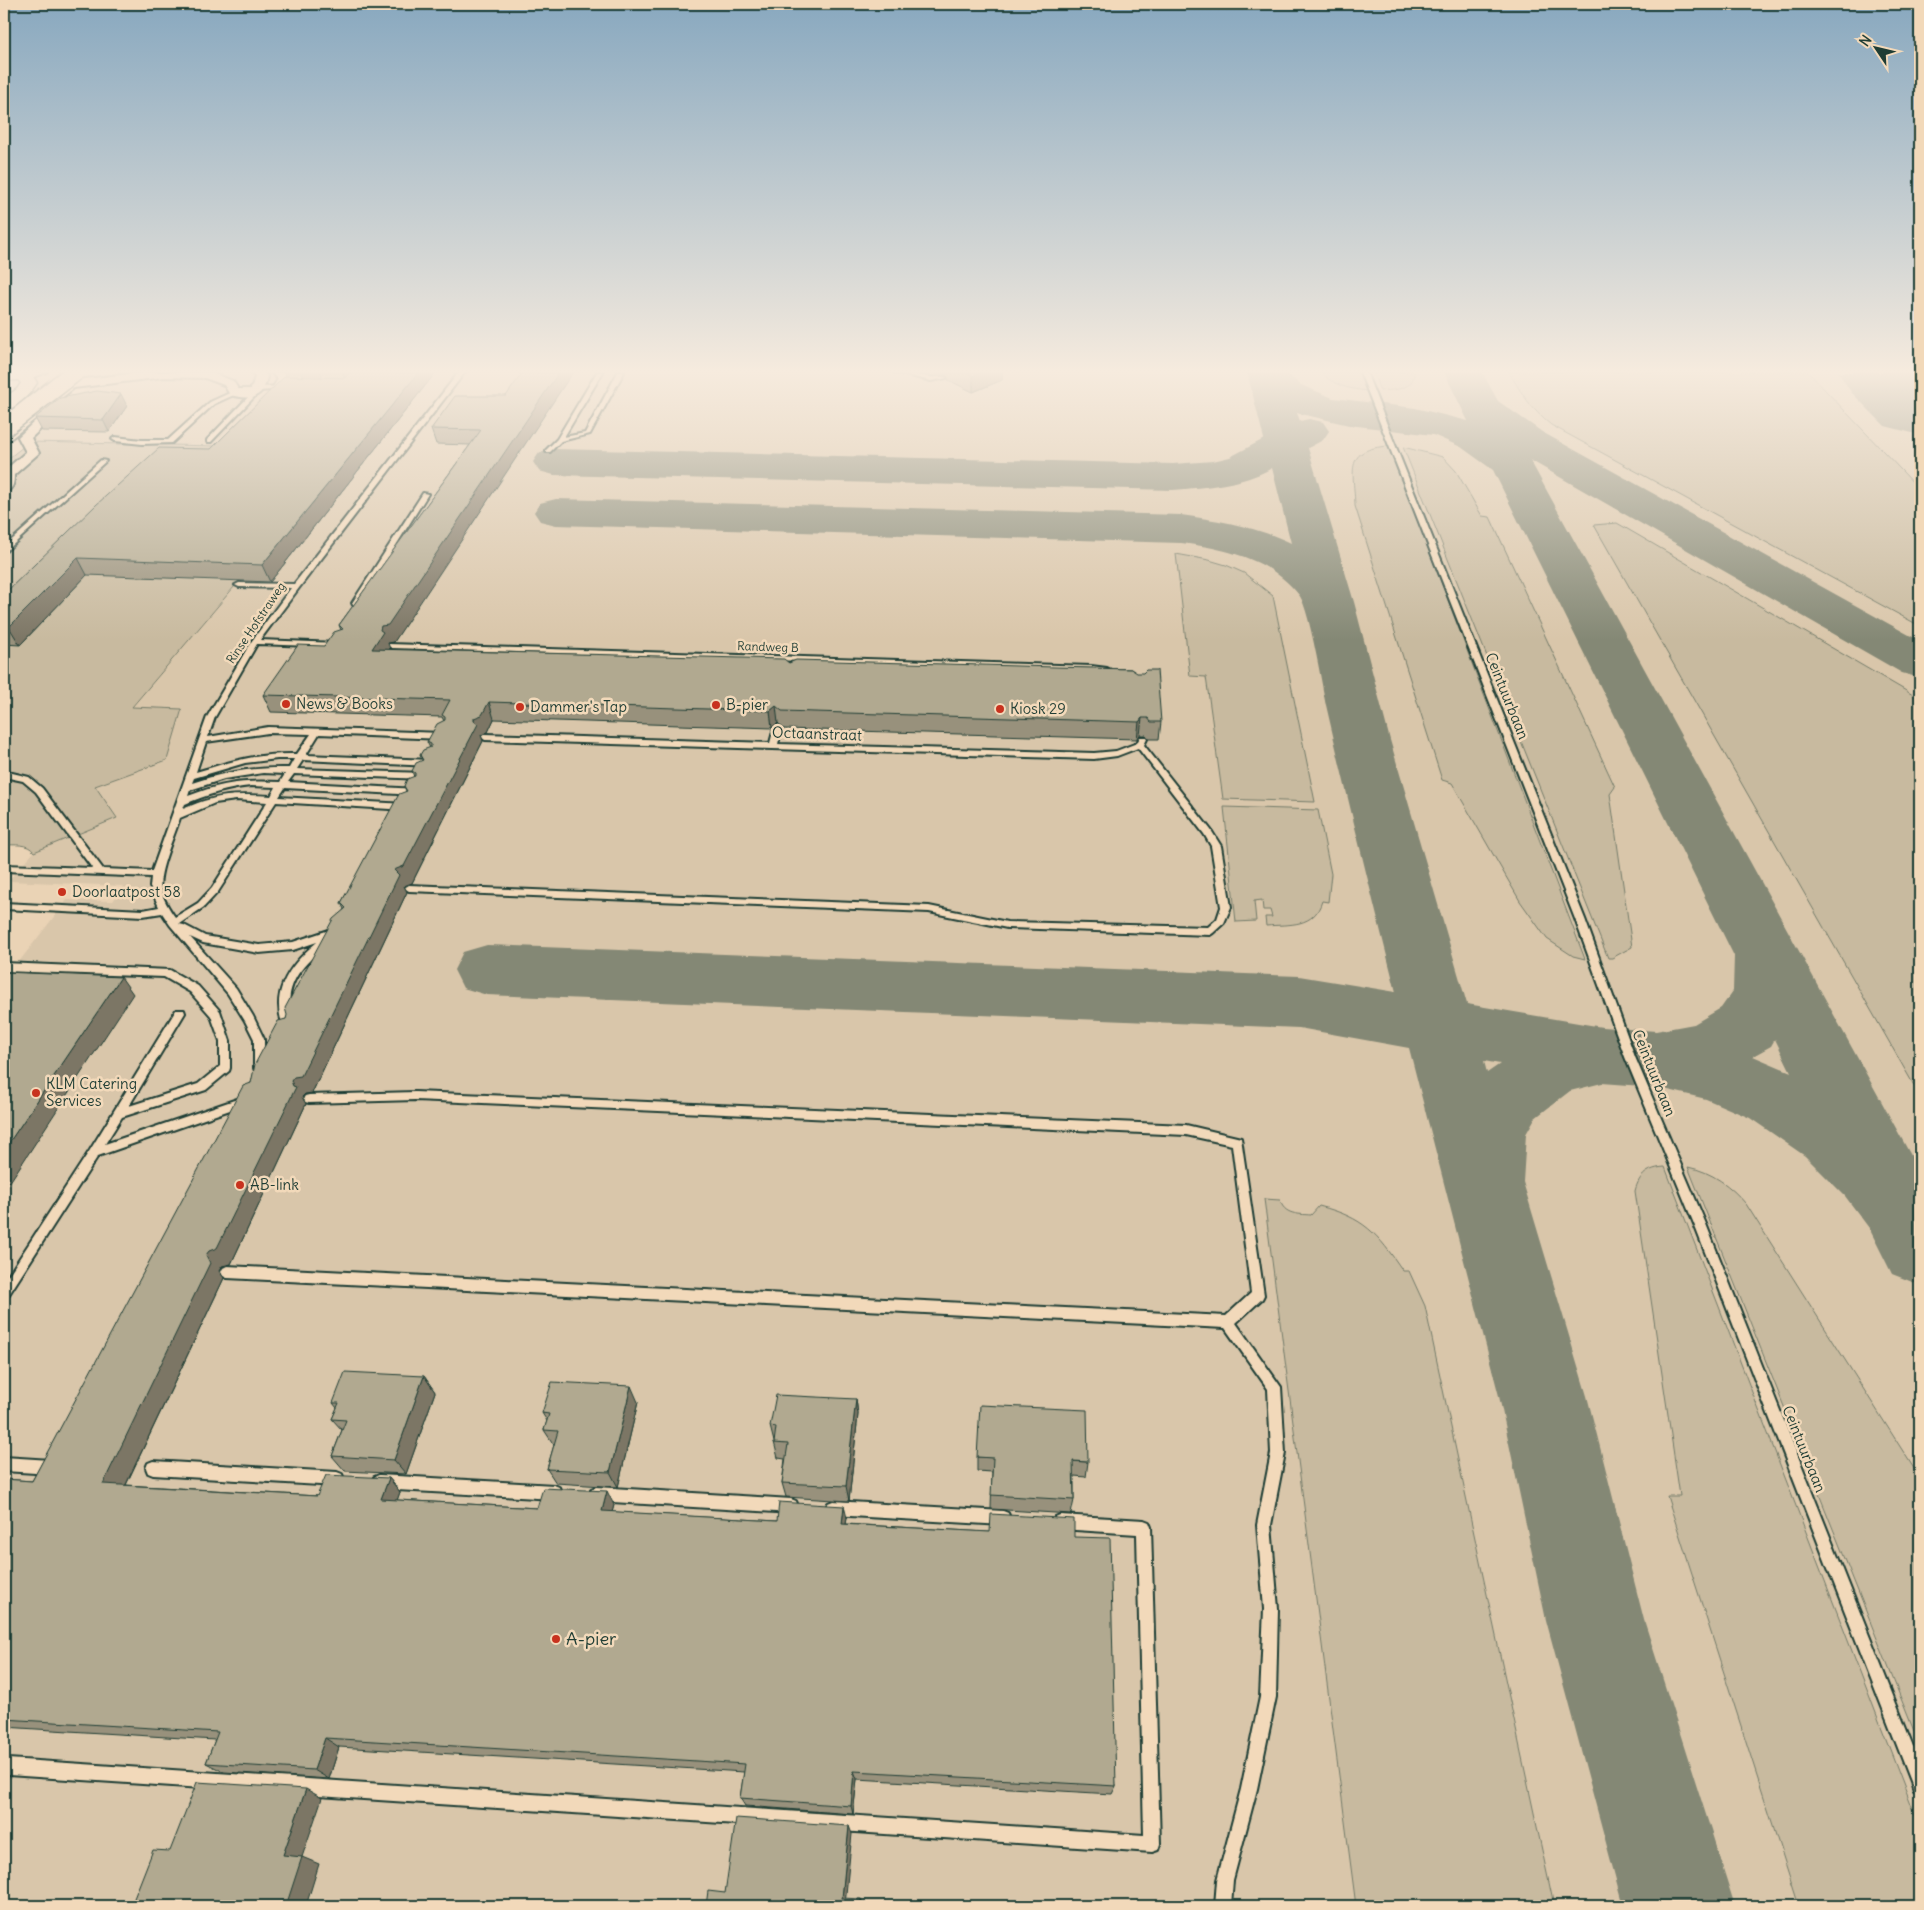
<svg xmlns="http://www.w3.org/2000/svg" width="1924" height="1910" viewBox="0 0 1924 1910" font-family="Delius,sans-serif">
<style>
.built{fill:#d9c6aa}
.green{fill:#c8ba9f;stroke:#747c6a}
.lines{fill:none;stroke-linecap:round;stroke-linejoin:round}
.taxiway{fill:#848874;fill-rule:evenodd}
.runway{fill:#848874;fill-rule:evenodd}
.lane-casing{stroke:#1f3d34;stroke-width:4}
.street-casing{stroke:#1f3d34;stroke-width:4}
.secondary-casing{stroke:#1f3d34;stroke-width:3}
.lane{fill:#f2d9ba;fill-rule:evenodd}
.street{fill:#f2d9ba;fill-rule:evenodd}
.secondary{fill:#f2d9ba;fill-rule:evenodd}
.primary-bridge-casing{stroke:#1f3d34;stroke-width:21;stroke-linecap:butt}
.primary-bridge{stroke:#f2d9ba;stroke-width:18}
.wall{fill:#98917c;stroke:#1f3d34}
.shaded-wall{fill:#7c7665;stroke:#1f3d34}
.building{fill:#b1a990;stroke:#1f3d34}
.poi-dot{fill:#c8321e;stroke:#f2d9ba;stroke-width:2}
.labels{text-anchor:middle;stroke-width:5;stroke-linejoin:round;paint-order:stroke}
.far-street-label{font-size:12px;fill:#1f3d34;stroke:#f2d9ba}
.street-label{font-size:15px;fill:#1f3d34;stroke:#f2d9ba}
.poi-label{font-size:15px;fill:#1f3d34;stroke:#f2d9ba;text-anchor:start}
.near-poi-label{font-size:18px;fill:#1f3d34;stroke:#f2d9ba;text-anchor:start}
</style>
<rect width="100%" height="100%" fill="#ead3b5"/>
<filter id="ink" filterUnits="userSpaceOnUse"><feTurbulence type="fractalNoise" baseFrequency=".02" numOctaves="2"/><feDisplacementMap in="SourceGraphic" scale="10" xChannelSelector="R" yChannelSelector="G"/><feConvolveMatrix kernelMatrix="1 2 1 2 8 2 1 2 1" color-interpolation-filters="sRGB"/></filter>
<g filter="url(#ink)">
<path class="built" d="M106 372H1920V1906H4V1183L132 994 4 989V981L67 900 113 901 124 886 8 881 34 852 117 818 95 786 167 760 182 709 132 708 240 580 217 446 29 442 41 426Z"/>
<path class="green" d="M1321 372H1360L1367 391C1350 389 1333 386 1321 372Z
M1373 372H1414C1415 390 1394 390 1380 391Z
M1509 372H1808L1920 490V626L1551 425C1532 410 1521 393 1509 372Z
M29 442 217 446 240 580 132 707 182 709 167 760 95 786 117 818 34 852C28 843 14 845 4 845V462Z
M1389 446 1585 959 1573 956 1547 939 1520 901 1452 783 1442 780 1355 506C1354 470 1343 449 1389 446Z
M1403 447 1443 457 1456 471 1482 516 1490 517 1615 787 1610 794 1632 947 1612 958H1608Z
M1617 523 1920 699V1096L1594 525Z
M1176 554 1209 560 1226 565 1244 573 1273 596 1315 802 1223 799 1206 677 1190 676Z
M1224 807 1318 810 1331 874 1328 902 1322 901C1314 928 1290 924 1266 926L1265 917H1272L1270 910H1263L1262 900 1254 901 1256 921 1236 922Z
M1665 1167 1920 1827V1906H1799L1667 1496H1680L1635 1191C1639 1175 1648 1168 1665 1167Z
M1688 1167C1712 1172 1731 1186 1746 1204L1920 1478V1746Z
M1264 1199 1280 1200C1284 1215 1298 1214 1311 1215L1319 1206C1365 1218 1377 1233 1403 1271H1409L1425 1306 1554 1906H1356Z"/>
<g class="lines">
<path class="taxiway" d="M1247 372H1285L1301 385 1333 398 1415 408 1468 421 1444 372H1482L1498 401 1542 432 1920 641V678L1902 673 1530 460 1920 1172V1285L1892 1274 1869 1228 1845 1196 1805 1156 1750 1118 1706 1099 1656 1087 1602 1083 1570 1091 1535 1118 1526 1134 1523 1182 1587 1396 1644 1620 1735 1906H1623L1546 1620 1499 1396 1409 1048 1299 1028 487 995 463 988 454 970 463 952 487 945 1299 976 1396 992C1372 897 1348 801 1326 705 1322 685 1309 607 1299 595 1271 559 1224 548 1181 543L556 525 540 521 534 512 540 503 556 499 1181 515C1218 520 1257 527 1291 543L1272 468C1242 485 1206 487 1173 490L554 475 539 471 533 462 539 453 554 449 1173 464 1213 461 1230 457 1264 439ZM1297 413 1349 425 1433 435 1461 447 1493 470 1734 956 1733 991 1721 1008 1694 1024 1656 1031 1602 1027 1467 1004 1390 740 1354 602 1308 448 1323 440 1329 431 1323 422 1309 419 1300 421ZM1775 1039 1791 1072 1753 1056 1771 1046ZM1484 1061 1500 1064 1487 1073Z"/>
<path class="runway" d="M1838 372H1920V435L1885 426 1851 392Z"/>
<defs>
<path id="lane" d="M459 372H465L299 588 260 640 338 643 342 645 338 647 257 644 215 717 208 737 268 727 443 733 447 736 443 739 319 734 306 755 431 760 435 763 431 766 303 760 297 769 425 773 429 776 425 779 294 774 288 782 417 789 421 792 417 795 285 788 279 797 406 804 410 807 406 810 276 802 218 892 204 907 179 924 184 925 205 936 259 945 293 942 335 928 340 932 338 934 332 937 331 941C299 968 278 988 296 1032L295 1035H287C267 996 287 967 317 942L293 950 259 953 203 943 190 937 236 988 253 1016 264 1039V1068L263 1071 259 1072 255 1071 254 1068V1039L245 1021 228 994 170 925 162 913 143 916 4 909V903L143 910 159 907 150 887 151 877 4 871V865L92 868 36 792 23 781 4 777V771L29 777 42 788 103 869 152 871 207 717 251 642 291 588 239 587 235 585 239 583 294 584ZM268 733 311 734 297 754C259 753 232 761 196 772L206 742ZM277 759H294L289 768C255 767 224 772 192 783L194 778 245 763ZM263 773 285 774 280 782C244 780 221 783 188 796L190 790 224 779ZM251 786 276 787 271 796C234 794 218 794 183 809L185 804C206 795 228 788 251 786ZM236 800 267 802 212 888 198 903 175 917C169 908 163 900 161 889 157 874 175 834 180 818L215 803Z
M597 372H603L564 437 585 433 618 372H624L590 434 561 441 550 452H546V450L557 439Z
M893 372C906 372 918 376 931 377 937 378 942 375 947 378L931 381Z
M1360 372H1366L1585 919 1635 1057 1706 1224 1920 1764V1792L1914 1790 1912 1784 1694 1224 1625 1057 1575 919Z
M74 383 79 384 4 444V439Z
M289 386 290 387 287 389 258 391 255 389 258 387Z
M234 391 237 393 236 394 214 404 172 443 142 444 115 441 112 439 115 437 142 440H168L210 402Z
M253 392 258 393 211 442H207V440Z
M101 460 106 461 6 551 4 552V547Z
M423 493 428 494 360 603 359 605H353L352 603Z
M389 644 1091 666 1107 668 1111 670 1107 672 1091 670 392 648 388 646Z
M778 725 782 728 778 744 1094 753 1116 751 1137 743 1140 737H1146L1147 739 1144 745 1211 830 1221 846 1231 907 1224 923 1213 933 1210 935 1007 928 929 912 409 891 404 888 409 885 929 906 1007 922 1208 927 1217 919 1221 907 1211 846 1204 834 1138 748 1117 756 1094 759 485 740 481 737 485 734 770 743 774 728Z
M4 963 170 970 198 986 220 1011 230 1041V1068L229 1071 206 1090 122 1117 105 1144 246 1096 250 1097 252 1100 250 1103 98 1156 8 1296 4 1298V1282L90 1150 176 1010H184L185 1013 129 1106 198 1084 220 1066V1041L211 1016 190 992 164 977 4 971Z
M415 1092 1186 1125 1241 1138 1264 1295 1262 1299 1236 1323 1281 1387 1285 1453 1271 1525 1278 1609 1276 1697 1257 1789 1233 1880 1231 1906H1215L1217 1880 1241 1789 1260 1697 1264 1609 1257 1525 1271 1453 1268 1389 1225 1328 227 1278 223 1276 221 1272 223 1268 227 1266 1226 1316 1251 1293 1232 1145 1186 1135 415 1100 309 1103 305 1102 303 1099 305 1096 309 1095Z
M4 1457 51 1460 56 1462 58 1467 56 1472 51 1474 4 1471Z
M153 1461 337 1472 342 1474 344 1479 342 1484 337 1486 153 1475 148 1473 146 1468 148 1463Z
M379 1475 554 1485 559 1487 561 1492 559 1497 554 1499 379 1489 374 1487 372 1482 374 1477Z
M596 1487 791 1499 796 1501 798 1506 796 1511 791 1513 596 1501 591 1499 589 1494 591 1489Z
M833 1501 1003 1511 1008 1513 1010 1518 1008 1523 1003 1525 833 1515 828 1513 826 1508 828 1503Z
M1060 1515 1144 1520 1149 1522 1151 1527 1160 1844 1158 1850 1152 1852 8 1775 4 1773V1761L8 1759 1144 1835 1137 1534 1060 1529 1055 1527 1053 1522 1055 1517Z"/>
<path id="street" d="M28 372H47L29 379H21L19 377Z
M147 372H210L233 381 238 389H251L255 377 251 372H264L267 376C264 399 250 400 230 395L224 385 205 378 164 377 49 391 43 387 49 383Z
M270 372 285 373 290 379 283 389H275L273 387 278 379Z
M58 402 62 403 64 406 62 409 31 438 39 453 14 475C14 484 13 490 4 492V471L26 452 18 437 54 403Z"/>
<path id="secondary" d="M4 372C17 372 31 369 37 383 29 395 18 407 4 411V398L17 389 21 383 18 380 4 381Z"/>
</defs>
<use href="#lane" class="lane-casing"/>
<use href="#street" class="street-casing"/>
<use href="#secondary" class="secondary-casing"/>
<use href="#lane" class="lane"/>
<use href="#street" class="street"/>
<use href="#secondary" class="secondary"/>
<defs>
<path id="primary-bridge" d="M4 428 75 372"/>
</defs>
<use href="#primary-bridge" class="primary-bridge-casing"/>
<use href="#primary-bridge" class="primary-bridge"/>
</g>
<path class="wall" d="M285 372H436L270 582 87 575 20 645 4 644V594L211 449 286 376Z
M931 372H1002V380L973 392 948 380V377L946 375Z
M506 396 394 642 388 643 389 650 789 663 1131 669 1161 722 1159 739H1149L1146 735H1140L1137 739 784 729 778 723 772 728 494 719 488 732 481 735 483 741 412 883 404 886 407 892 312 1093 305 1094 302 1097 306 1104 231 1264 222 1266 219 1271 224 1278 126 1485 317 1496 389 1478 400 1492 397 1500 537 1508 614 1505 612 1512 777 1521 847 1518 846 1524 1074 1537 1116 1786 1112 1794 857 1779 853 1814 745 1806 740 1798 744 1772 339 1747 329 1779 224 1772 206 1763 215 1740 4 1727V1479L32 1481 286 1019 344 909 341 903 406 791 404 786 414 777 412 771 423 761 420 755 430 748 427 742 444 721 442 717 271 712 263 695 324 646 341 630 339 625 470 445 436 444 431 429Z
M127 406 109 432 42 431 35 418Z
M424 1376 435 1392 406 1474 345 1471 332 1456 342 1430 332 1419 337 1408 333 1403Z
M856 1399 858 1414 849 1501 786 1497 782 1483 785 1459 778 1458 770 1426Z
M638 1402 618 1487 556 1483 547 1469 554 1445 544 1430 547 1421 542 1413Z
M977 1457 1088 1462 1086 1477 1074 1476V1500L1071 1514 991 1509 992 1472 977 1471Z"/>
<path class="shaded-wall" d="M301 372H321L322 376 319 379 305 384Z
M343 372H359L347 385Z
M419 372H436L270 582 262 565Z
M559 372H573L394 642 388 643 390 649 379 666 372 649 381 626Z
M982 372H1002V380L973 392V376Z
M121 394 127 406 109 432 103 420Z
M78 558 87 575 20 645 9 627Z
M489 702 494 719 488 732 481 735 483 741 412 883 404 886 407 892 312 1093 305 1094 302 1097 306 1104 231 1264 222 1266 219 1271 224 1278 120 1497 103 1484 206 1255 293 1086 291 1081 394 870 474 721V718Z
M776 706 778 723 772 728 770 711Z
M1142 718 1140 735 1137 739 1139 722Z
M121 977 133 994 4 1191V1150Z
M424 1376 435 1392 406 1474 394 1460Z
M631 1386 638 1402 618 1487 610 1472Z
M856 1399 858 1414 849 1501 846 1486Z
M389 1478 400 1492 393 1512 381 1499Z
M607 1491 614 1505 609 1524 602 1511Z
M844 1506 847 1518 844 1537 842 1524Z
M325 1738 339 1747 329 1779 314 1770Z
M854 1771 857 1779 853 1814 851 1806Z
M306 1789 322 1798 302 1857 319 1864 306 1906H286L283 1855Z
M849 1826 852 1834 845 1904 842 1898Z
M861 1899 864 1905V1906H861Z"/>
<path class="building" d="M350 372H419L262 565 78 558 9 627H4V594L96 505 159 448 211 449 285 376 345 378Z
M523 372H559L388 625 381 626 380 630 383 632 372 649 784 659 789 663 796 660 1131 669 1137 673H1143L1146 670H1157L1161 722H1151L1148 718H1142L1139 722 782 711 776 706 770 711 489 702 482 715 474 718V721L478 724 404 866 394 870 399 875 301 1076 294 1077 291 1081 293 1086 296 1087 217 1248 209 1251 206 1255 210 1263 103 1484 317 1496 326 1475 389 1478 381 1499 537 1508 543 1488 607 1491 602 1511 777 1521 779 1502 844 1506 842 1524 990 1532 991 1514 1074 1519V1537L1110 1538 1116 1786 854 1771 851 1806 740 1798 745 1764 325 1738 314 1770 206 1763 218 1732 4 1719V1479L32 1481 243 1086 251 1083 255 1064 278 1021 286 1019 287 1015 285 1008 333 919 346 908 341 903 399 794 407 791 404 786 407 779 415 776V773L412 771 416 763 423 760 420 755 423 750 431 747V744L427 742 437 724 445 720V717L442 715 450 700 263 695 298 645 324 646 334 632 343 629 339 625 481 430 431 429 455 396H506Z
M966 372H982L973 376Z
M97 391 121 394 103 420 35 418 60 398Z
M4 972 121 977 4 1150Z
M345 1372 424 1376 394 1460 332 1456 346 1420 332 1419 339 1403H333Z
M552 1382 631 1386 610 1472 547 1469 558 1431 544 1430 549 1414 542 1413Z
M776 1395 856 1399 846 1486 782 1483 788 1444 774 1443 776 1427 770 1426Z
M980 1405 1087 1410 1088 1462 1073 1461 1074 1500 991 1495 993 1458 977 1457Z
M197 1782 306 1789 283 1855 302 1857 286 1906H131L153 1850 170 1851Z
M736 1818 849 1826 842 1898 861 1899V1906H706L708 1891 725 1893Z"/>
</g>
<linearGradient id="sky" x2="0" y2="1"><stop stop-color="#88a8bf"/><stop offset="0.58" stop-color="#f6ebde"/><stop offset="1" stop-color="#f6ebde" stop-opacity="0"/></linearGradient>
<rect width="1924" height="640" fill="url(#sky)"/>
<g class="poi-dot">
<circle cx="286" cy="704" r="5"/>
<circle cx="716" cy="705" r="5"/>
<circle cx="520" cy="707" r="5"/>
<circle cx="1000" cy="709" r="5"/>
<circle cx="62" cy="892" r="5"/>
<circle cx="36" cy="1093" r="5"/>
<circle cx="240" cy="1185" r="5"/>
<circle cx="556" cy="1639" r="5"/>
</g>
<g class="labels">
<g class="far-street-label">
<text transform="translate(256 623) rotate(-56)" y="4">Rinse Hofstraweg</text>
<text transform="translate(768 647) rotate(2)" y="4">Randweg B</text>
</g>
<g class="street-label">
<text transform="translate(1507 696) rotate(68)" y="5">Ceintuurbaan</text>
<text transform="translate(817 734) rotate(2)" y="5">Octaanstraat</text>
<text transform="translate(1654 1073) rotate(68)" y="5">Ceintuurbaan</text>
<text transform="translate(1804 1449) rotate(68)" y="5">Ceintuurbaan</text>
</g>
<g class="poi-label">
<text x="296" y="709">News &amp; Books</text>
<text x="726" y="710">B-pier</text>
<text x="530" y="712">Dammer's Tap</text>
<text x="1010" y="714">Kiosk 29</text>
<text x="72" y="897">Doorlaatpost 58</text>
<text x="46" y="1089">KLM Catering<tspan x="46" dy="17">Services</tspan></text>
<text x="250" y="1190">AB-link</text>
</g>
<g class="near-poi-label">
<text x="566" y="1645">A-pier</text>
</g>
</g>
<rect width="1924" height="1910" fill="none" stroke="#f2d9ba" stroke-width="20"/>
<rect x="10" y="10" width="1904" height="1890" fill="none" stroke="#1f3d34" stroke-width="2" filter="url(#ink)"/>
<g transform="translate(1876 48) rotate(305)" stroke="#f2d9ba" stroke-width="4" paint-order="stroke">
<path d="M0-4L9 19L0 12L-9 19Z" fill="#1f3d34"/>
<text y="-8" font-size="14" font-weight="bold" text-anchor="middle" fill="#1f3d34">N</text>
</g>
</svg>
